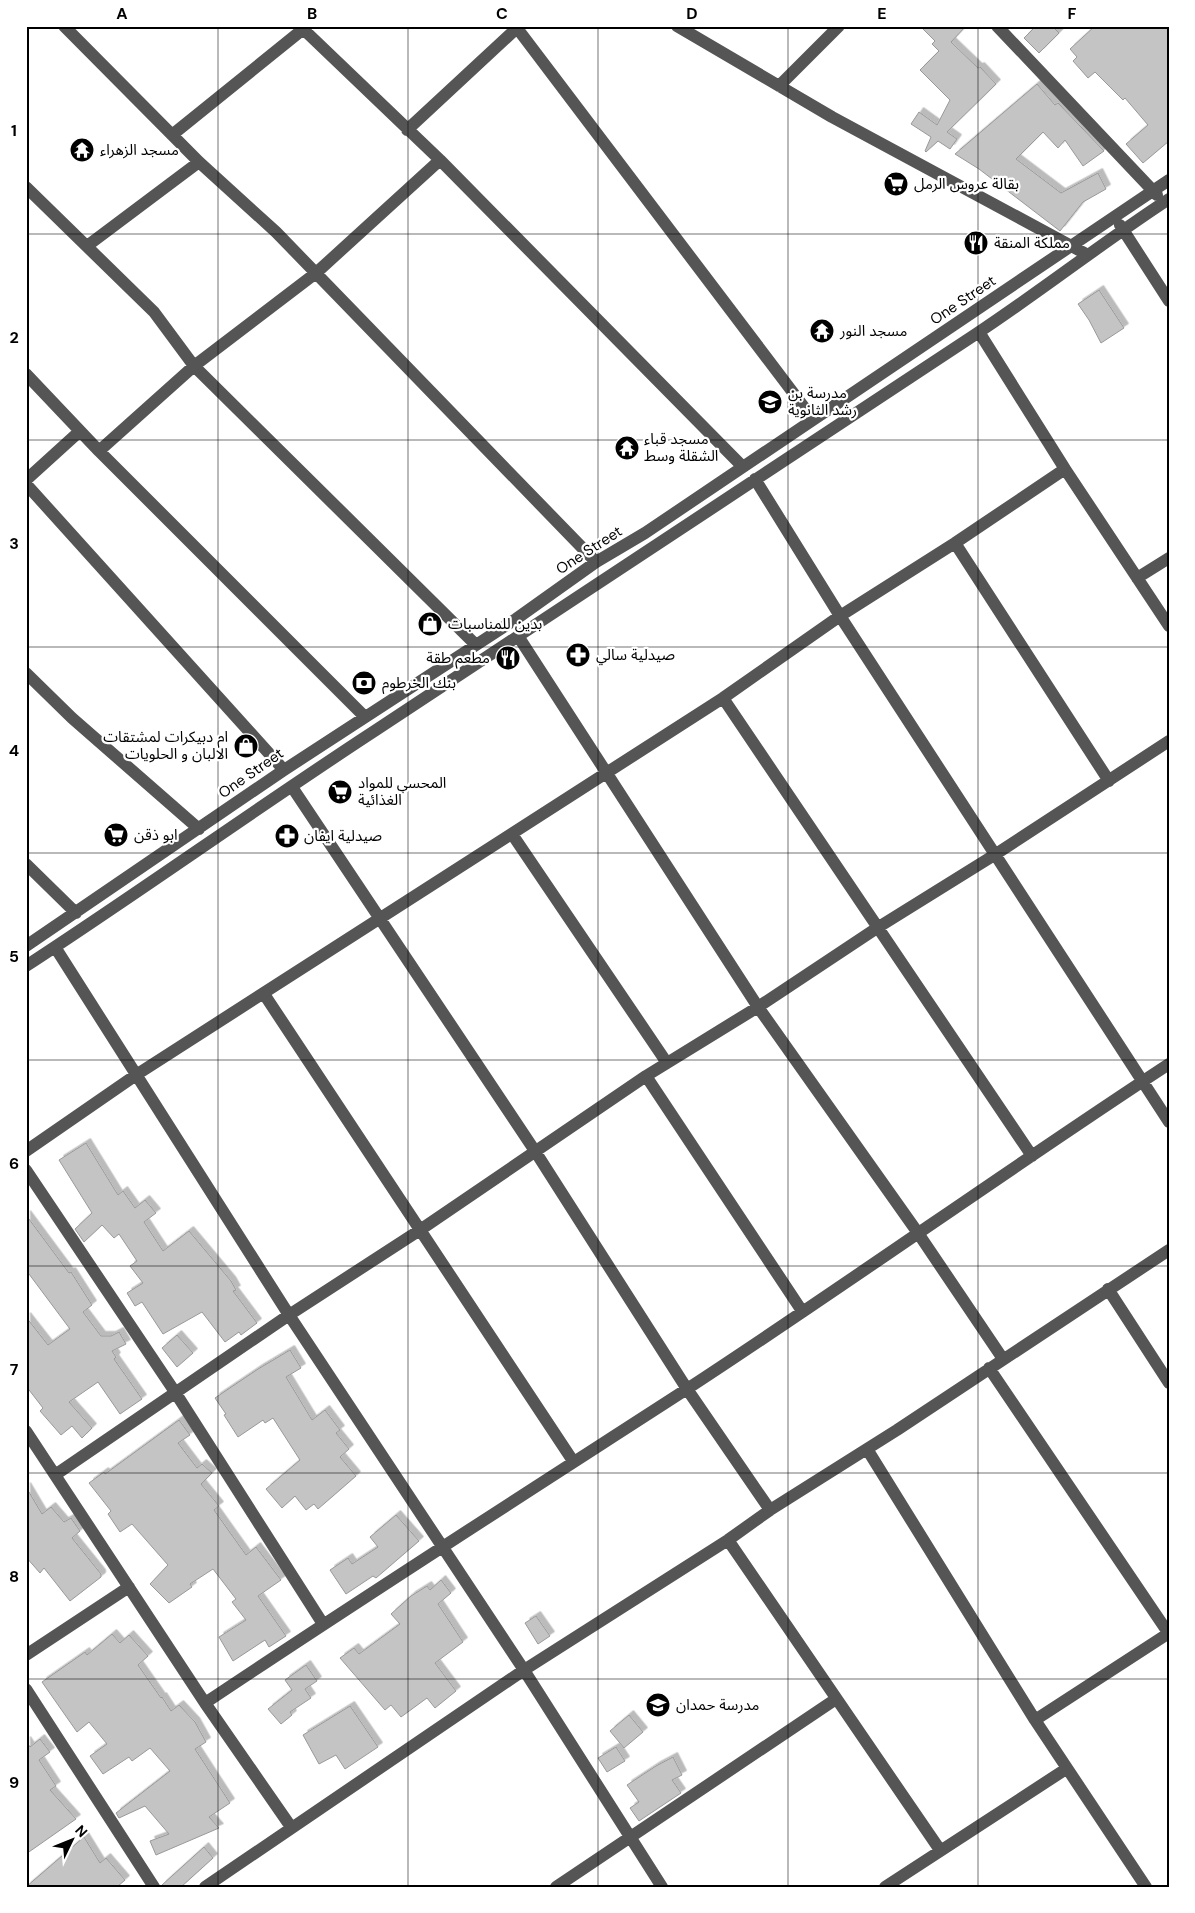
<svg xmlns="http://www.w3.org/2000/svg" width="1195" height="1913" viewBox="0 0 1195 1913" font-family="'DM Sans','Noto Sans Arabic',sans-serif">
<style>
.building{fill:#c4c4c4;stroke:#999;filter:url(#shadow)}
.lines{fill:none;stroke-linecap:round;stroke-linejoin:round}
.minor{stroke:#555;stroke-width:12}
.grid{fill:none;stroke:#000;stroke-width:1;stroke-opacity:0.55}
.labels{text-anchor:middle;stroke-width:4.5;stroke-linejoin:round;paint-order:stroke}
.poi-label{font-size:15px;fill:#000;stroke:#fff;text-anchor:start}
.street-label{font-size:15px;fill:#000;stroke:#fff}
.neatline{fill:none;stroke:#000;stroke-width:2}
.grid-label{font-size:16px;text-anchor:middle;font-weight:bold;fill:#000}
</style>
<defs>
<filter id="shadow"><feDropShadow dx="4.5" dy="-4.5" stdDeviation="0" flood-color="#0004"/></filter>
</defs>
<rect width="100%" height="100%" fill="#fff"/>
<path class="building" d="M920 26H966L951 42 978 68 980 67 996 84 947 132 957 139 950 149 938 141 926 152 925 151 931 137 911 124 919 112 937 125 950 100 920 70 939 51 932 44 935 41Z
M1036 26H1052L1059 33 1039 53 1024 38Z
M1095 26H1169V141L1143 163 1126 144 1148 125 1125 98 1123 100 1095 72 1088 78 1073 61 1077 57 1070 49Z
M1037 84 1055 105 1058 103 1104 151 1083 166 1065 140 1058 148 1043 132 1016 159 1061 193 1098 173 1106 189 1083 202 1060 231 979 169 955 154Z
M1099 290 1124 328 1101 343 1089 320 1078 304Z
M86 1143 118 1195 123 1191 135 1208 145 1200 156 1213 144 1222 163 1251 189 1231 231 1281 236 1290 233 1291 257 1323 241 1335 239 1332 225 1342 202 1312 163 1334 142 1302 135 1306 127 1293 143 1283 130 1266 137 1261 119 1234 114 1238 102 1225 84 1242 75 1229 92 1213 59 1160Z
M26 1215 69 1273 71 1272 92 1305 83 1312 101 1336H111L119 1332 126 1344 112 1351 116 1357 114 1359 142 1399 120 1414 98 1382 69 1402 92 1428 82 1438 72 1426 61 1435 40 1411 43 1408 26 1386V1317L48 1345 70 1329 26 1270Z
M177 1335 193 1353 177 1367 162 1348Z
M290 1350 301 1368 286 1377 312 1420 325 1410 340 1430 336 1433 349 1449 340 1457 356 1476 318 1509 314 1504 306 1510 295 1496 282 1508 266 1489 300 1460 273 1418 265 1423 263 1420 238 1437 224 1415 226 1414 215 1398 258 1369Z
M179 1420 190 1435 178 1443 197 1468 202 1464 212 1473 201 1484 219 1506 214 1510 246 1555 256 1547 281 1580 258 1596 286 1636 269 1647 265 1640 233 1661 219 1637 246 1620 232 1602 236 1599 213 1569 190 1584 192 1587 169 1603 150 1584 168 1565 132 1524 120 1532 108 1514 111 1511 89 1483 104 1472 105 1474Z
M26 1487 42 1514 51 1507 64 1522 71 1518 80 1531 72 1538 101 1574V1577L70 1601 44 1568 40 1573 26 1557Z
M396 1515 419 1541 376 1578 373 1576 346 1594 330 1570 348 1558 352 1564 378 1547 370 1537Z
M441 1580 451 1593 438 1604 463 1642 435 1663 456 1691 435 1708 427 1698 401 1717 391 1705 385 1710 340 1658 354 1648 359 1654 400 1624 391 1614 411 1596 427 1586 430 1590Z
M536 1616 550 1636 538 1644 525 1623Z
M112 1634 120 1643 129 1635 148 1656 138 1665 161 1698 162 1697 171 1711 179 1705 195 1722 206 1742 195 1749 230 1803 209 1817 219 1828 156 1855 150 1841 169 1834 145 1806 119 1818 116 1813 170 1771 150 1748 132 1761 129 1757 103 1774 90 1756 107 1744 89 1722 77 1732 42 1682 85 1652 87 1655Z
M306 1665 317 1681 305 1689 311 1698 290 1712 292 1715 281 1724 268 1709 292 1690 285 1680Z
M350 1706 378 1747 345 1769 336 1755 319 1764 303 1735Z
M629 1715 643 1732 624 1748 610 1731Z
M40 1739 50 1752 39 1760 56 1786 50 1790 76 1819 26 1854V1741L30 1747Z
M616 1747 625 1761 607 1772 598 1758Z
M673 1757 682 1775 672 1780 681 1793 639 1821 630 1808 639 1802 627 1785 656 1766Z
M84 1837 100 1863 106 1858 125 1880 117 1887H26Z
M204 1847 213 1858 181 1887H162V1885Z"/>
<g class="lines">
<path class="minor" d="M64 26 199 162 276 232 596 562
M300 26 440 160 742 466
M677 26 832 117 1088 255
M997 26 1157 195
M517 28 813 419
M779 86 839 26
M407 130 519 26
M172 135 307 26
M26 187 154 312 194 366 476 645
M1120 225 1169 301
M87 246 199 162
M979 332 1065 469 1169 626
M26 374 99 451 365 717
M99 451 194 366 316 273 440 160
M755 479 840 616 1169 1122
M26 480 80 431
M26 484 284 770
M955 543 1109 781
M1137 578 1169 558
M518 636 758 1007 918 1233 1003 1359
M26 673 72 718 199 829
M723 698 1032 1156
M292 787 535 1151 687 1389 770 1510
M512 834 667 1063
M26 864 76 913
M26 946 284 770 516 619 596 562 645 533 1169 180
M55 947 289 1315 524 1670 662 1887
M26 966C144 889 258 807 376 730 575 597 777 467 976 334 1041 291 1103 242 1169 199
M264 994 573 1461
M646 1076 802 1311
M26 1151 136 1075 723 698 840 616 955 543 1065 469
M26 1170 175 1392 323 1624
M1108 1289 1169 1383
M989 1368 1169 1634
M26 1431 205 1703 291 1827
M867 1449 1035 1720 1146 1887
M55 1475 289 1315 420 1230 646 1076 758 1007 877 928 996 854 1169 741
M728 1540 940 1850
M26 1655 129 1587
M26 1689 154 1887
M205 1703C365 1596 526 1493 687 1389 849 1283 1007 1170 1169 1064
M1035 1720 1169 1633
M205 1887 524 1670 728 1540 770 1510 897 1430 1169 1250
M556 1887 836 1699
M885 1887 1066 1769"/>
</g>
<path class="grid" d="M218 26V1887M408 26V1887M598 26V1887M788 26V1887M978 26V1887M26 234H1169M26 440H1169M26 647H1169M26 853H1169M26 1060H1169M26 1266H1169M26 1473H1169M26 1679H1169"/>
<defs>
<symbol id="temple-disc" viewBox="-11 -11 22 22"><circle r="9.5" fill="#000" stroke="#fff"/><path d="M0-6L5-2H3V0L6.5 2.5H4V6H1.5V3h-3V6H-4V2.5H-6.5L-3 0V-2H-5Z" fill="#fff"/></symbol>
<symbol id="supermarket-disc" viewBox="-11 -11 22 22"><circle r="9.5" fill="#000" stroke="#fff"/><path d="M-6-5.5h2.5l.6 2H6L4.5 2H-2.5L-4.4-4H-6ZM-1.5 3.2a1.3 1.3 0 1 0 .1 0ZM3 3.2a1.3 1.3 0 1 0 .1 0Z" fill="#fff"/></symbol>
<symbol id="restaurant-disc" viewBox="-11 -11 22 22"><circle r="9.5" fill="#000" stroke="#fff"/><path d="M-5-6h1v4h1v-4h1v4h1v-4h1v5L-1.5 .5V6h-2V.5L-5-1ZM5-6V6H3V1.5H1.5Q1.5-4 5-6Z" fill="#fff"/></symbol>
<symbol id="school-disc" viewBox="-11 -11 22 22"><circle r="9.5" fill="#000" stroke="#fff"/><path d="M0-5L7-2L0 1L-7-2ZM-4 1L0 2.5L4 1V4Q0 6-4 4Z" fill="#fff"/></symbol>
<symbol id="shop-disc" viewBox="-11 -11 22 22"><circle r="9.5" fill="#000" stroke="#fff"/><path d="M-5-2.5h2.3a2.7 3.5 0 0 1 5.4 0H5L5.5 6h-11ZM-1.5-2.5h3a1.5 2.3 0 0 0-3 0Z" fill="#fff"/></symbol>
<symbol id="pharmacy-disc" viewBox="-11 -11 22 22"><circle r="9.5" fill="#000" stroke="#fff"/><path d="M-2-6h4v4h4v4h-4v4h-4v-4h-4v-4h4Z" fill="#fff"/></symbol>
<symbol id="bank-disc" viewBox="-11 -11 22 22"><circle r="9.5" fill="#000" stroke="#fff"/><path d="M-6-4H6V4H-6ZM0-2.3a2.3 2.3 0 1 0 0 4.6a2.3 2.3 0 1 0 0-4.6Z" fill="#fff"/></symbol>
</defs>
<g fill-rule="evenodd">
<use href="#temple-disc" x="68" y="136" width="28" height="28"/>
<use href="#supermarket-disc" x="882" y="170" width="28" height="28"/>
<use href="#restaurant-disc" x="962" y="229" width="28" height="28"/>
<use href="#temple-disc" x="808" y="317" width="28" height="28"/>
<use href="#school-disc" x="756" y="388" width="28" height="28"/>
<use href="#temple-disc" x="613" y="434" width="28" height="28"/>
<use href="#shop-disc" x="416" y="610" width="28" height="28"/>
<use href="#pharmacy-disc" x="564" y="641" width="28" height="28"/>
<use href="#restaurant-disc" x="494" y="644" width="28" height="28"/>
<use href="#bank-disc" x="350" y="669" width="28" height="28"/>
<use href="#shop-disc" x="232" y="732" width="28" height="28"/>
<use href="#supermarket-disc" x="326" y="778" width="28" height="28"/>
<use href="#supermarket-disc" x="102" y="821" width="28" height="28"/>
<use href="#pharmacy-disc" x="273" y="822" width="28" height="28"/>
<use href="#school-disc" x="644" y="1691" width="28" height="28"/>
</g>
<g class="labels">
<g class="poi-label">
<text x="100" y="155">مسجد الزهراء</text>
<text x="914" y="189">بقالة عروس الرمل</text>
<text x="994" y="248">مملكة المنقة</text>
<text x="840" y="336">مسجد النور</text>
<text x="788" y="398">مدرسة بن<tspan x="788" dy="17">رشد الثانوية</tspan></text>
<text x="644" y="444">مسجد قباء<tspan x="644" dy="17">الشقلة وسط</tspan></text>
<text x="448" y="629">بدين للمناسبات</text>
<text x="596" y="660">صيدلية سالي</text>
<text x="490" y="663" text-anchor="end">مطعم طقة</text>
<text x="382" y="688">بنك الخرطوم</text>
<text x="228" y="742" text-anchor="end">ام دبيكرات لمشتقات<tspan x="228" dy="17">الالبان و الحلويات</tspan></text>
<text x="358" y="788">المحسي للمواد<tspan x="358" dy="17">الغذائية</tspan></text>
<text x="134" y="840">ابو ذقن</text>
<text x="304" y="841">صيدلية ايفان</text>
<text x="676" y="1710">مدرسة حمدان</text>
</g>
<g class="street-label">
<text transform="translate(963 300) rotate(-34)" y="5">One Street</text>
<text transform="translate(589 550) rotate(-33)" y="5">One Street</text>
<text transform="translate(251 773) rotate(-35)" y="5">One Street</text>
</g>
</g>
<rect width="1195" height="1913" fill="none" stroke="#ffffff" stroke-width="55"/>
<g transform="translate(72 1840) rotate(47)" stroke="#ffffff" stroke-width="4" paint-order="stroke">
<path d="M0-4L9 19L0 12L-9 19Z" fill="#000000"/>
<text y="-8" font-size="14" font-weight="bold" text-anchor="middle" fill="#000000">N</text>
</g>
<rect x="28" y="28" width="1140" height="1858" class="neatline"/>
<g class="grid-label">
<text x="122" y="19">A</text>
<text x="312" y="19">B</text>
<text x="502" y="19">C</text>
<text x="692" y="19">D</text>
<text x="882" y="19">E</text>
<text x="1072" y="19">F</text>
<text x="14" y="136">1</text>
<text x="14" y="343">2</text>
<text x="14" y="549">3</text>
<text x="14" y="756">4</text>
<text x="14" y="962">5</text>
<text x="14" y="1169">6</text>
<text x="14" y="1375">7</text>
<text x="14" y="1582">8</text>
<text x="14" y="1788">9</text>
</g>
</svg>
